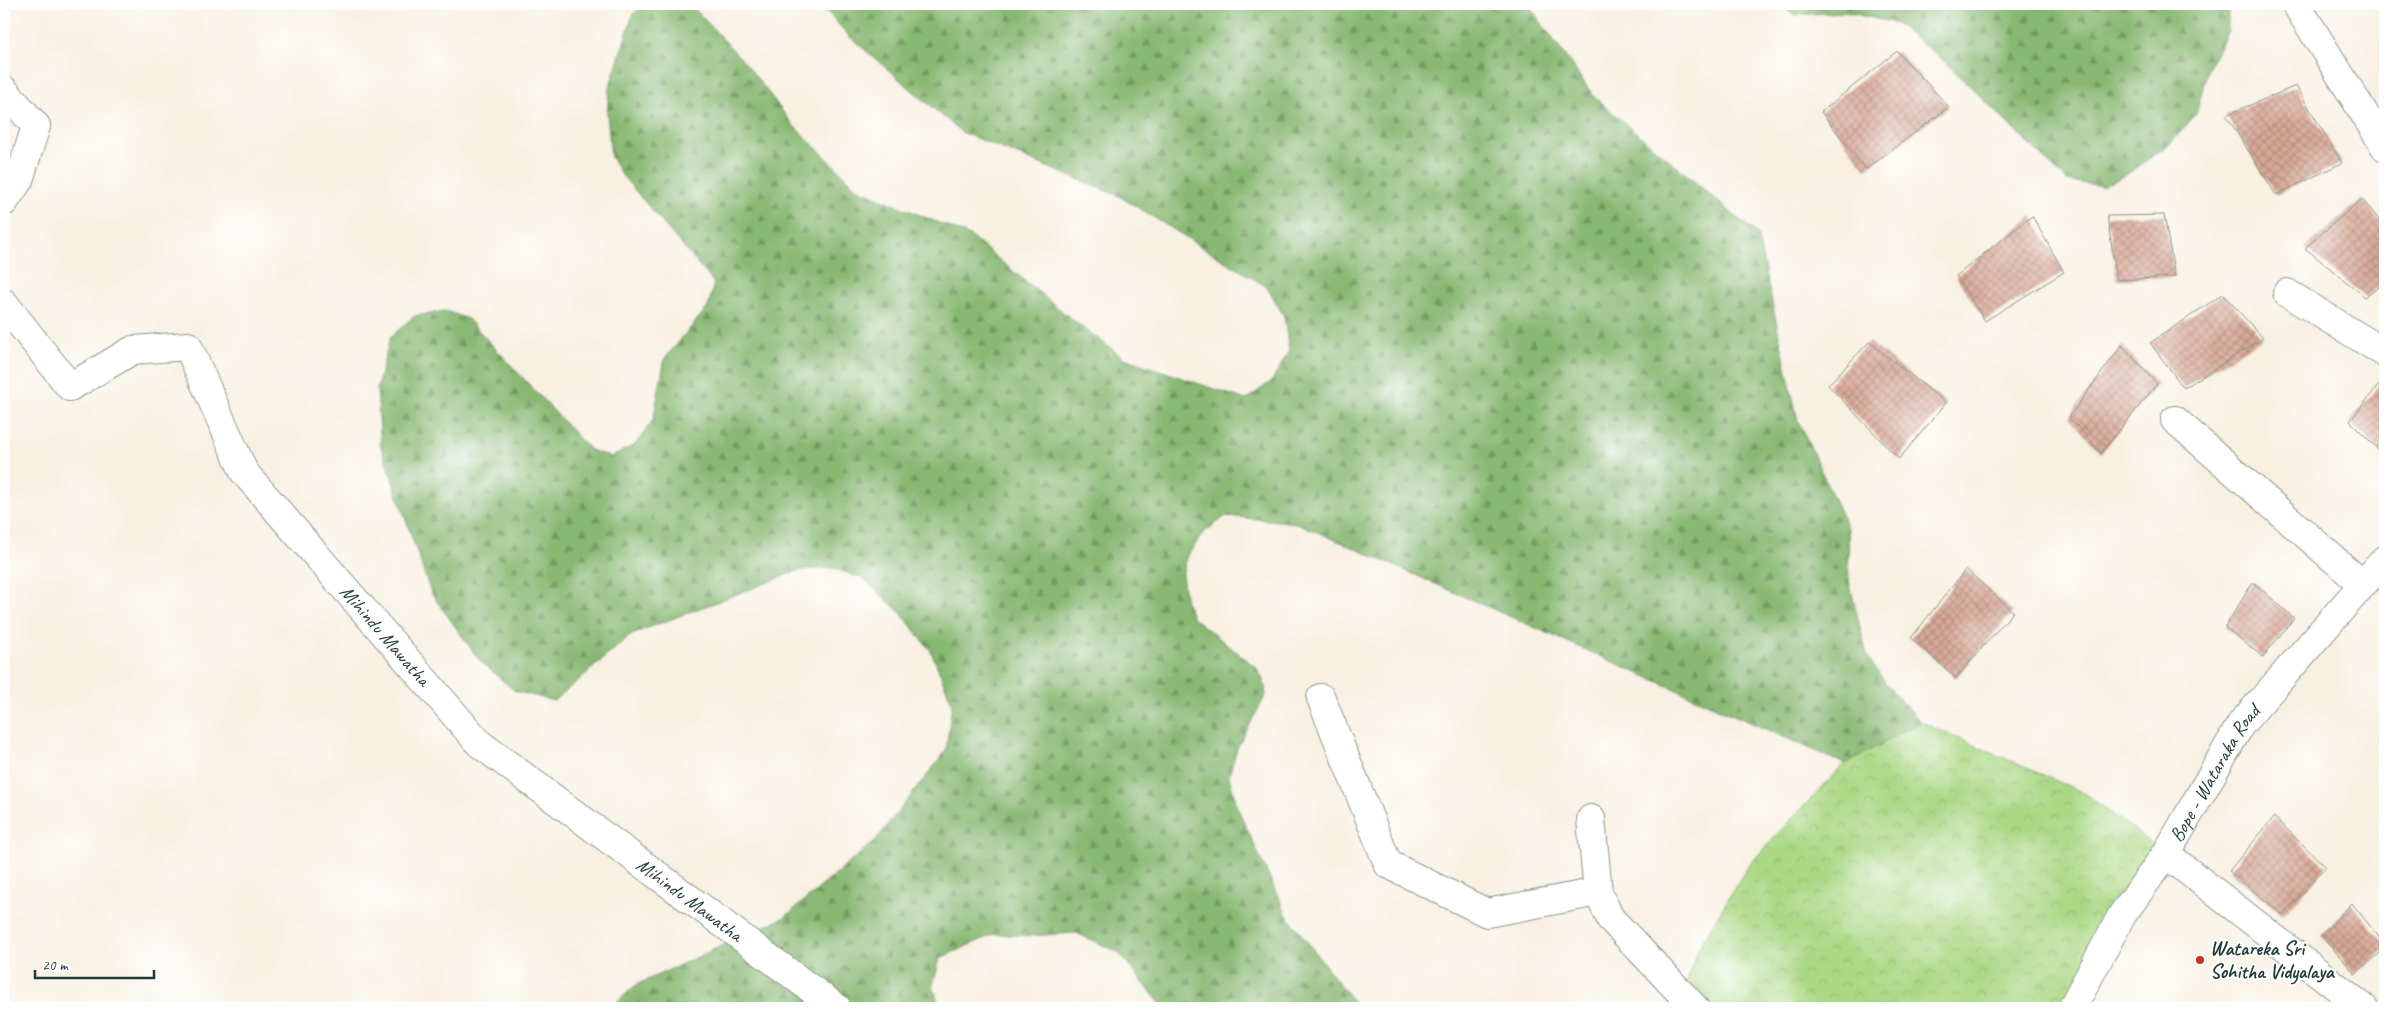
<svg xmlns="http://www.w3.org/2000/svg" width="2389" height="1012" viewBox="0 0 2389 1012" font-family="Caveat,sans-serif">
<style>
.forest{fill:url(#forest-firs);stroke:#547a53}
.park{fill:url(#park-crowns);stroke:#658a5c}
.building{fill:url(#building-cross-hatch)}
.lines{fill:none;stroke-linecap:round;stroke-linejoin:round}
.street-casing{stroke:#8c968a;stroke-width:30}
.secondary-casing{stroke:#8c968a;stroke-width:30}
.street{stroke:#fff;stroke-width:28}
.secondary{stroke:#fff;stroke-width:28}
.poi-dot{fill:#c8321e;stroke:#fff;stroke-width:2}
.labels{text-anchor:middle;stroke-width:4;stroke-linejoin:round;paint-order:stroke}
.street-label{font-size:20px;fill:#1f3d34;stroke:#fff}
.poi-label{font-size:20px;font-weight:bold;fill:#1f3d34;stroke:#fff;text-anchor:start}
</style>
<defs>
<pattern id="forest-firs" width="22" height="20" patternUnits="userSpaceOnUse" patternTransform="scale(1.25)"><rect width="22" height="20" fill="#88b872"/><path d="M5 1l3.5 6h-7zM16 11l3.5 6h-7z" fill="#6f975e"/></pattern>
<pattern id="park-crowns" width="20" height="18" patternUnits="userSpaceOnUse" patternTransform="scale(1.25)"><rect width="20" height="18" fill="#abd885"/><path d="M2 6a3 3 0 1 1 6 0M12 15a3 3 0 1 1 6 0" fill="none" stroke="#93ba73"/></pattern>
<pattern id="building-cross-hatch" width="8" height="8" patternUnits="userSpaceOnUse" patternTransform="scale(1.25)"><rect width="8" height="8" fill="#d9a997"/><path d="M0 0l8 8M0 8l8-8" fill="none" stroke="#af8b7c"/></pattern>
</defs>
<rect width="100%" height="100%" fill="#fff"/>
<filter id="ink" filterUnits="userSpaceOnUse"><feTurbulence type="fractalNoise" baseFrequency=".02" numOctaves="2"/><feDisplacementMap in="SourceGraphic" scale="10" xChannelSelector="R" yChannelSelector="G"/><feConvolveMatrix kernelMatrix="1 2 1 2 8 2 1 2 1" color-interpolation-filters="sRGB"/></filter>
<filter id="wash" filterUnits="userSpaceOnUse"><feTurbulence type="fractalNoise" baseFrequency=".0096" numOctaves="4" result="noise"/><feDisplacementMap in="SourceGraphic" scale="20" xChannelSelector="R" yChannelSelector="G"/><feGaussianBlur stdDeviation="1.12" result="paint"/><feColorMatrix in="noise" values="0 0 0 0 0 0 0 0 0 0 0 0 0 0 0 0 0 1.4 0 .05"/><feComposite in="paint" operator="in"/></filter>
<g filter="url(#wash)">
<rect width="100%" height="100%" fill="#f8f0e1"/>
<path class="forest" d="M647 4H690L747 65 793 125 858 189 970 236 1078 324 1124 358 1246 400 1272 381 1289 351 1284 316 1267 287 1119 196 961 132 850 37 820 4H1528L1595 98 1757 234 1798 421 1848 529 1849 581 1867 656 1885 683 1921 722 1845 764 1297 523 1226 516 1204 532 1188 555 1182 575 1186 603 1193 618 1256 667 1264 681 1266 695 1237 748 1229 776 1238 809 1286 914 1358 1008H1164L1118 952 1076 933 1027 936 994 934 940 958 933 986 940 1008H610L636 985 785 917 876 840 946 751 952 703 931 651 900 612 864 579 833 568 800 570 632 634 554 701 515 691 480 661 431 593 381 447 377 388 390 338 414 316 446 311 468 319 590 450 611 457 635 445 653 420 665 358 708 307 714 283 621 174 611 157 607 113 609 89 633 14Z
M1778 4H2228V31L2208 68 2196 114 2170 144 2126 175 2102 186 2067 181 1940 57 1896 23 1845 12 1794 15Z"/>
<path class="park" d="M1921 722 2084 793 2166 854 2072 1008H1695L1683 995 1697 951 1746 869 1778 833 1845 764Z"/>
<g id="blocks">
<path class="building" d="M1897 51 1949 107 1866 169 1821 112Z
M2296 86 2342 163 2276 195 2226 115Z
M2362 199 2385 227V283L2365 297 2305 248Z
M2164 215 2175 277 2117 280 2107 216Z
M2032 216 2064 272 1985 321 1956 276Z
M2223 294 2263 338 2184 388 2150 343Z
M1869 342 1946 403 1899 459 1828 385Z
M2122 345 2157 384 2101 453 2069 417Z
M2385 377V456L2350 421Z
M1966 569 2013 612 1956 678 1911 638Z
M2253 582 2294 618 2263 657 2225 627Z
M2274 817 2326 867 2283 915 2229 871Z
M2352 903 2385 945V949L2355 974 2321 935Z"/>
</g>
</g>
<g filter="url(#ink)">
<use href="#blocks" fill-opacity="0" stroke="#8c968a" stroke-width="1"/>
<g class="lines">
<defs>
<g id="street">
<path d="M2296 4 2385 147"/>
<path d="M4 90 36 126 19 180 4 202"/>
<path d="M2287 293 2385 353"/>
<path id="s1" d="M4 303 70 387 133 350 188 346 244 472 480 744 837 1008"/>
<path d="M2175 420 2361 583"/>
<path d="M1321 698 1388 864 1487 913 1598 892"/>
<path d="M1591 819 1598 892 1610 918 1695 1008"/>
<path d="M2166 854 2364 1008"/>
</g>
<g id="secondary">
<path id="s2" d="M2072 1008 2122 915 2166 854 2241 724 2385 559"/>
</g>
</defs>
<use href="#street" class="street-casing"/>
<use href="#secondary" class="secondary-casing"/>
<use href="#street" class="street"/>
<use href="#secondary" class="secondary"/>
</g>
</g>
<circle class="poi-dot" cx="2200" cy="960" r="5"/>
<g class="labels">
<g class="street-label">
<text dy="7" stroke="none"><textPath href="#s1" startOffset="589">Mihindu Mawatha</textPath></text>
<text dy="7" stroke="none"><textPath href="#s2" startOffset="275">Bope - Wataraka Road</textPath></text>
<text dy="7" stroke="none"><textPath href="#s1" startOffset="994">Mihindu Mawatha</textPath></text>
</g>
<g class="poi-label">
<text x="2210" y="955">Watareka Sri<tspan x="2210" dy="23">Sohitha Vidyalaya</tspan></text>
</g>
</g>
<rect width="2389" height="1012" fill="none" stroke="#fff" stroke-width="20"/>
<path d="M35 970v8h119v-8" fill="none" stroke="#1f3d34" stroke-width="2.5"/>
<text x="42" y="970" font-size="15" fill="#1f3d34" stroke="#ffffff" stroke-width="4" paint-order="stroke">20 m</text>
</svg>
